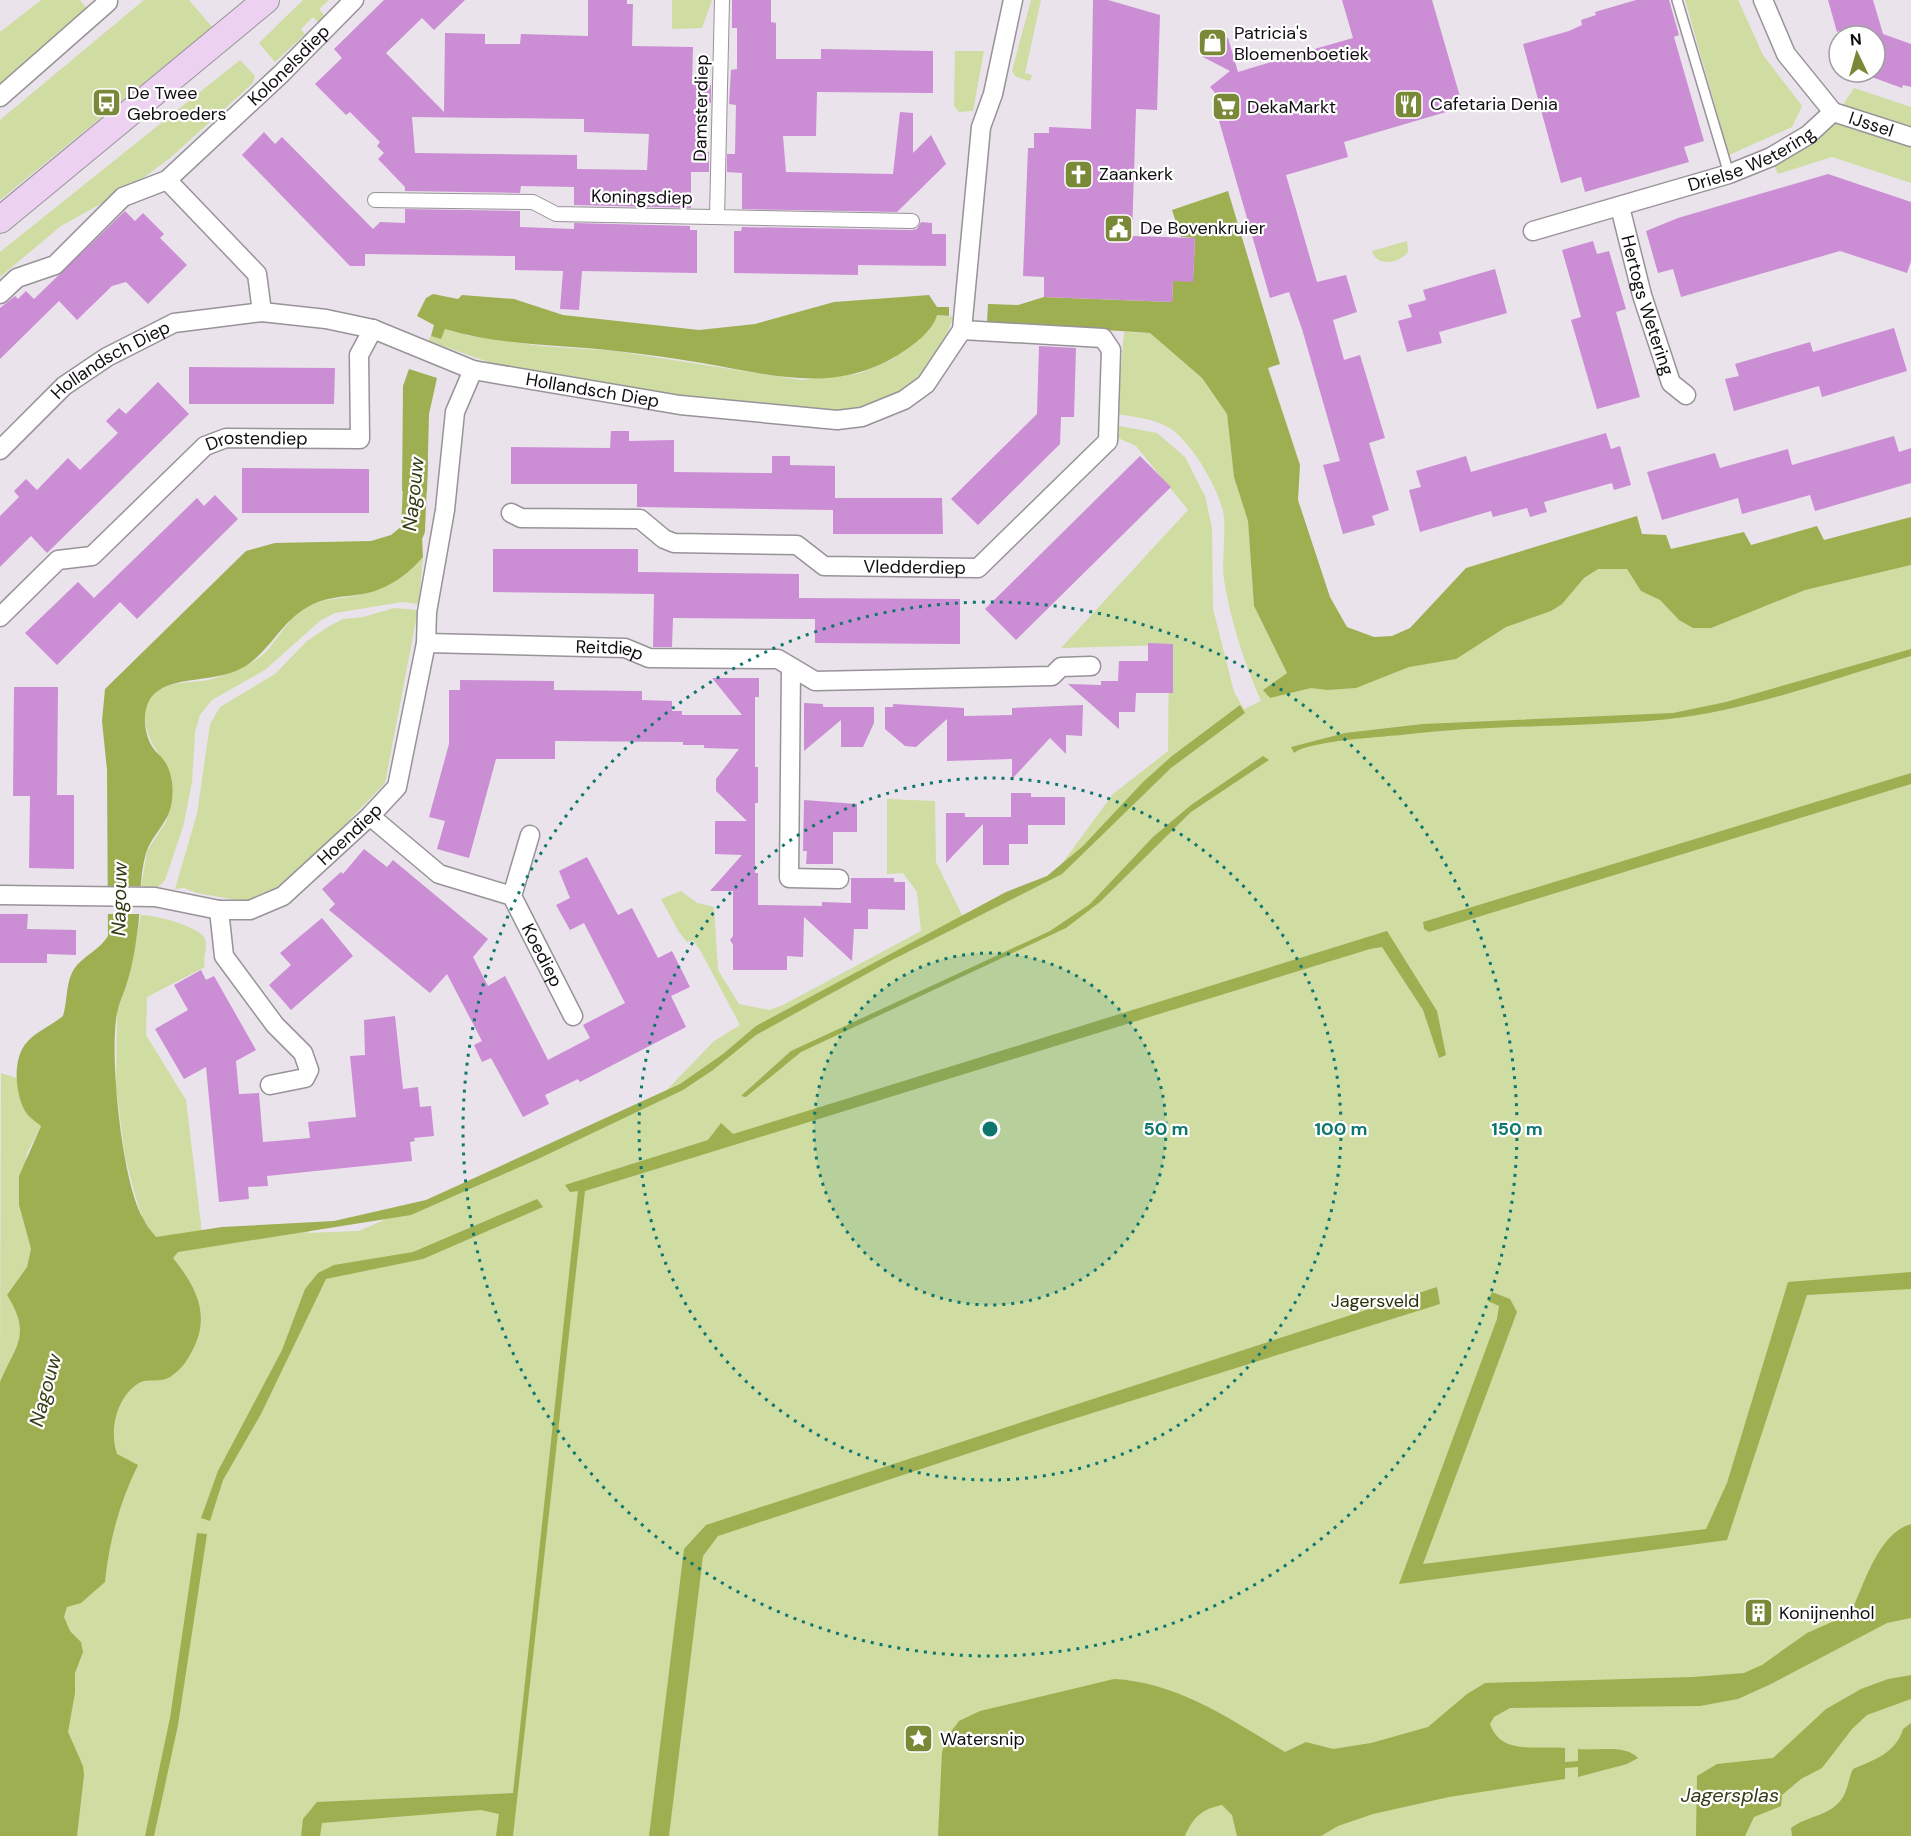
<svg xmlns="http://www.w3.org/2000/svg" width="1911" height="1836" viewBox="0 0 1911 1836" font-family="'DM Sans',sans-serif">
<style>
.green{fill:#cfdca2}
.water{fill:#9eaf52}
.pier{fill:#eae3eb}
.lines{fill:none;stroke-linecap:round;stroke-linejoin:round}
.canal{stroke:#9eaf52;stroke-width:24}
.building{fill:#cb8dd4;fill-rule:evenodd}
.service-casing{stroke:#989299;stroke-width:12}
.pedestrian-casing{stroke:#989299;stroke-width:16}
.minor-casing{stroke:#989299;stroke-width:21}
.secondary-casing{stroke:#989299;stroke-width:28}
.service{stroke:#fff;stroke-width:9}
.pedestrian{stroke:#fff;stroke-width:14}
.minor{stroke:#fff;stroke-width:18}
.secondary{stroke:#ecd2f0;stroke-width:26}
.ring{fill:none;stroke:#0f766e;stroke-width:3;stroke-dasharray:3 6}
.labels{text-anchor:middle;stroke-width:4.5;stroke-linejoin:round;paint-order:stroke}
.poi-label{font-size:18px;fill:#110e11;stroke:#fff;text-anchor:start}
.street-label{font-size:18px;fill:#110e11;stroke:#fff}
.park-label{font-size:18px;fill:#2a3108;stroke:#fff}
.water-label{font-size:20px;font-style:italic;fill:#353c15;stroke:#fff}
.centre{fill:#0f766e;stroke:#fff;stroke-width:3}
.ring-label{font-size:18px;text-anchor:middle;font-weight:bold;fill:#0f766e;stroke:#fff;stroke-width:4.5;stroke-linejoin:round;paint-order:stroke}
</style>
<rect width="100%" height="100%" fill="#eae3eb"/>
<path class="green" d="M41 0H80L88 10 0 86V32Z
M144 0H189L212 27 0 200V120Z
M303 0H329L319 9 324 15 318 22 313 17 301 29 305 34 275 62 259 43Z
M672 0H712L702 28 672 29Z
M1031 0H1041L1025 73 1032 75 1030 81 1016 77 1012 71Z
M1685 0H1738L1763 55 1802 106 1792 127 1729 155Z
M955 51H984L973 111 959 112 954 106Z
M240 60 255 76 253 83 170 158 131 187 61 226 0 277V252Z
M1854 88 1911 107V183L1832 157 1778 174 1774 165 1826 131Z
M1407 241 1408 252C1399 264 1376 267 1372 251Z
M937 315 953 317C947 339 925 376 905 391 887 404 847 411 824 412L607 387 506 368 428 341 431 336 441 339 444 329 469 336 541 346 615 351 801 380 858 374 893 359Z
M1124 332 1150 333 1202 378 1227 414 1234 477 1248 520 1254 606 1287 673 1264 690 1270 698 1571 567 1627 569 1641 590 1660 600 1678 619 1911 557V1836H48L55 1579 103 1469 155 1237 142 1217 135 1195 125 1156 116 1087 117 1012 127 983 141 915C154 915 200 926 205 939 208 948 202 959 205 967L147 997 146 1035 186 1100 202 1233 325 1224 306 1233 359 1231 658 1099 714 1041 740 1025 700 950 693 940 687 942 679 932 661 899 681 891 697 903 714 907 718 970 739 1004 769 1010 783 1005 921 931 917 892 903 873 887 874V799L935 801 936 862 965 921 1055 873 1113 794 1168 751 1169 645 1061 648 1188 510 1136 446 1116 437 1114 425 1157 433 1185 457 1205 496 1212 528 1213 609 1234 692 1244 709 1261 701C1244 662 1231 622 1224 580 1221 558 1227 534 1223 511 1217 486 1189 437 1166 426 1151 418 1134 417 1117 414Z
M423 557 419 604 402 602 335 613 321 620 265 670 212 700 200 715 195 732 192 782 183 827 165 880 155 890 141 887 147 851 167 820 165 762C145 739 129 696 171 685 184 681 199 683 212 679 226 675 241 667 254 661 274 651 285 618 308 606 327 597 347 599 366 593 387 586 410 574 423 557Z
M394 608 418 610 385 783 302 869 267 896 242 901 197 893 184 888 175 889 197 814 210 724 220 707 275 674 307 641 328 627 343 619 363 617Z
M1 1073 17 1078 21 1100 41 1126 27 1153 19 1205 31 1249 27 1267 7 1295C32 1335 17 1344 0 1382Z"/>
<path class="water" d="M1228 191 1280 364 1268 368 1300 465 1298 500 1330 597 1347 627 1374 637 1392 636 1410 628 1466 568 1637 516 1642 534 1666 535 1671 549 1744 532 1751 545 1817 526 1824 540 1911 517V565L1805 590 1711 628H1693L1679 620 1660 600 1641 591 1627 569H1598L1584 578 1562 604 1551 611 1506 627 1456 659 1409 667 1356 688 1327 690 1311 688 1270 698 1263 690 1287 673 1254 606 1248 521 1234 477 1227 414 1202 378 1150 333 987 322 988 304 1018 305 1044 297 1172 302 1173 281H1193L1195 238 1181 237 1172 210Z
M433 294 458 299 462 295 514 299 563 315 699 330 755 324 834 302 929 295 937 307H949V316L937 315C933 330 916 343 904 351 838 396 773 375 702 363 673 358 644 354 616 351 558 344 501 346 445 329L441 339 431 336 434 325 417 316 426 298Z
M409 369 437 378 429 414 427 492 402 491 403 386Z
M405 509 425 514 422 536 423 557C408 575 386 590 363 594 343 597 323 597 306 608 279 624 268 655 240 669 216 682 173 676 154 694 141 707 143 733 153 748 156 753 162 756 165 762 173 774 174 792 171 806 167 824 152 835 146 853 138 880 142 907 137 934 135 950 132 967 127 983 124 993 119 1003 117 1013 109 1055 122 1182 143 1218 146 1225 151 1231 156 1237L222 1227 334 1221 426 1200 680 1084 723 1054 756 1026 1006 892 1047 876 1083 846 1143 782 1172 756 1240 705 1245 713 1171 768 1062 874 890 961 756 1035 713 1070 683 1090 538 1159 411 1215 178 1252 173 1258C194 1284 210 1312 195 1345 188 1360 183 1368 170 1377 161 1383 147 1378 139 1383 116 1397 109 1431 117 1454L138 1465C120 1501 109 1541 105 1582L81 1603 67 1607 64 1617 70 1631 81 1642 83 1652 75 1673V1693L68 1732 83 1766 84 1775 77 1836H0V1382C16 1345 32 1335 7 1295L27 1267 31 1249 19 1205V1176L41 1126C35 1121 27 1116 24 1109 15 1091 12 1057 28 1041 36 1032 52 1025 63 1016 68 1000 65 979 77 965 87 954 100 949 108 936L107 770 102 721 105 689 246 551 275 543 371 541 391 535 402 526Z
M1911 649V656C1834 678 1748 711 1669 719 1580 728 1490 724 1401 735 1380 737 1309 741 1294 753L1291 747 1345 733 1423 724 1673 713 1726 702Z
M1263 756 1269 760 1191 812 1100 902 1066 928 801 1052 746 1097 741 1096 791 1051 1050 931 1090 904 1153 837 1191 805Z
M1911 773V784L1429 932 1424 929 1423 922Z
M1387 931 1437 1011 1446 1055 1439 1058 1423 1010 1382 947 1370 949 585 1191 513 1836H496L499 1814 481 1810 322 1823 320 1836H301L303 1819 317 1802 513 1793 578 1191 570 1192 565 1185 708 1140 721 1123 733 1134Z
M537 1199 543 1207 423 1259 326 1279 261 1414 223 1480 210 1521 201 1518 218 1471 282 1350 305 1289 318 1273 334 1265 413 1252Z
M1911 1272V1289L1807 1295 1727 1540 1399 1584 1497 1319 1499 1306 1488 1301 1492 1292 1510 1299 1517 1312 1423 1564 1706 1529 1727 1483 1788 1282Z
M1437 1287 1440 1304 1051 1426 718 1536 703 1556 669 1836H649L684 1549 706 1525Z
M1911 1524V1618L1887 1623 1771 1684 1738 1699 1700 1706 1510 1708 1494 1717 1490 1724C1501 1756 1537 1745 1565 1748V1762L1578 1761V1749C1595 1751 1626 1744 1638 1758L1627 1764 1578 1777V1767L1565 1768V1779L1449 1797 1373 1814 1338 1826 1321 1836H1237L1232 1815 1222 1805C1202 1809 1193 1817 1185 1836H938L942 1752 947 1737 959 1721 980 1711 1114 1679C1178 1682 1233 1721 1285 1752L1306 1742 1333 1749 1371 1743 1428 1727 1467 1694 1485 1683 1693 1677 1744 1673 1762 1665 1807 1633 1850 1614C1864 1586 1877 1534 1911 1524Z
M197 1533 207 1534 178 1725 154 1836H145L170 1718Z
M1911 1675V1699L1867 1715 1852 1729 1822 1768 1801 1779 1782 1795 1781 1806 1754 1817 1745 1836H1696L1697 1776 1717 1764 1773 1758 1826 1709 1861 1689 1888 1679Z
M1911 1723V1836H1792L1791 1828C1807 1816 1829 1816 1841 1800 1848 1791 1848 1779 1853 1769 1874 1760 1896 1753 1903 1729Z"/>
<path class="pier" d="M106 886H144V914H106Z"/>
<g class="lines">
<path class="canal" d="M407 542 413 530 416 461"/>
</g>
<path class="building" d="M384 0H465L434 30 422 18 386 53 444 112 445 33 485 34V44H520L521 34 588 36V0H627V4H633L632 46 693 47 692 84 711 85V103H699V152H709V172H691V208L574 205V187L521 186 520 193 405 191V187L378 159 384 153 377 146 380 142 350 112 346 115 315 84 342 58 334 49ZM412 117 584 119V132L649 134 647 170 577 169V155L415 153Z
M732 0H771V22L776 23V59H821V49L933 51V93L817 92 816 136H783L786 172 893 174 900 112 913 113V153L931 135 946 164 897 212 742 209V173L727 172V154H735L736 105 729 104 731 70 737 69V28H732Z
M1093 0H1108L1160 15 1157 110 1136 109 1132 236 1195 238 1193 282 1173 281 1172 302 1044 297V277L1023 276 1028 148H1034V133H1049V127L1091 129Z
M1342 0H1432L1463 107 1344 142 1348 157 1286 175 1317 282 1346 275 1357 312 1333 320 1344 360 1360 355 1385 438 1369 443 1389 510 1372 516 1375 525 1343 534 1323 465 1340 461 1302 329 1289 292 1270 298 1213 100 1216 94 1210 87 1230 71 1203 57 1198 43 1207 32 1215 31 1228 38 1238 72 1318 48 1353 38Z
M1636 0H1669L1679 35 1674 37 1704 141 1684 147 1689 162 1585 192 1581 177 1561 183 1523 44 1569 31 1582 25 1581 20 1596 15 1595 12Z
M1828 0H1873L1883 34 1911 44V87L1903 85 1902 88 1869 76 1871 72H1875V36H1841L1839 31 1837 32Z
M264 132 275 144 282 137 373 229 380 222 405 223V209L520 211V227L574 229V223L690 226V230H697V273L582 271 579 310 560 309 563 271 515 270V256L365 254V266H350L242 155Z
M1828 174 1911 202V261L1907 273 1840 251 1681 297 1673 269 1658 273 1646 231 1678 218Z
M125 211 135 221 143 213 164 234 160 238 187 265 148 304 126 282 112 286 77 320 59 301 0 359V308L15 296 18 299 26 291 34 299Z
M921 222 932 223V234H946V266L858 265V275L734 273V231H741L742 227 912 230 917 229Z
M1593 241 1597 254 1609 251 1626 309 1616 312 1640 397 1597 409 1571 320 1581 317 1562 250Z
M1495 269 1507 313 1439 332 1442 343 1407 352 1398 321 1412 317 1408 305 1426 300 1423 290Z
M1894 328 1907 371 1822 397 1819 386 1734 411 1725 379 1739 376 1735 364 1810 342 1813 352Z
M1039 346 1076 348 1074 417H1061L1060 444 978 525 951 499 1037 414Z
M189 367 335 368 334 404H189Z
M158 382 189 414 47 553 31 536 0 567V516L19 497 14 491 26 479 37 490 68 458 80 470 118 433 106 421 119 408 126 414Z
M611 431H629V441L674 440V472L772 473V456H790V465L835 466V498H942L943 534H833V510L637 507V484H511V447L610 448Z
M1606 433 1611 449 1620 446 1631 485 1614 490 1612 483 1544 502 1547 512 1530 517 1527 508 1493 517 1491 511 1420 532 1409 490 1421 487 1416 471 1466 456 1471 472Z
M1894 436 1899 452 1911 448V483L1815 511 1810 495 1742 514 1738 498 1662 520 1647 472 1715 453 1720 468 1788 449 1792 465Z
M1140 456 1171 487 1016 640 985 609Z
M242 468 369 469V513H242Z
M215 495 238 519 137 619 120 602 57 665 25 633 78 582 94 598 197 498 204 506Z
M493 549H638V572L799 574V598L960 599V644L815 643V619L673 618 672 647H653L654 594 493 592Z
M1148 643 1173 644V693H1136L1135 712H1119V729L1068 684 1101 685V681H1118L1119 661H1148Z
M712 678H759V697H755V767H758V803H755V873H758V905L822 906V902L851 903V878H894V882H905V910L868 909V929H854L852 961 804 917 803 957 787 956V970H733V945L730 940 733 936V891H710L742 855 715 854V821H747L716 791V779L739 749 704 748V745H683V742L555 741V759H496L469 858 437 849 445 821 429 817 449 744V690H460V680L554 681V690L642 691V700L672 701V711H682V715H742Z
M14 687H58L57 795H74V869L29 868 30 796H13Z
M804 703 823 704V707H874V723L863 747H841V720L804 751Z
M893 704 964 708V716L1012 715V708L1083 705 1082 736 1066 735V754L1050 738 1012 779V759L947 761V719L916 747 905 746 885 729V707H893Z
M1011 793H1031V797H1065V825H1028V844H1009V865H983V824L946 863V813H965V817H1011Z
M804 800 857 804V832H833V864H806L807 851H803Z
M364 849 387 867 393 860 488 939 473 957 488 986 505 976 548 1060 590 1038 583 1025 625 1003 584 923 570 930 556 905 570 898 559 871 587 857 618 915 632 908 658 958 672 951 690 987 671 996 686 1027 580 1082 578 1079 545 1095 549 1104 523 1117 491 1058 482 1062 474 1045 482 1041 447 974 430 993 329 910 335 904 322 889 341 872 343 874Z
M0 914H28L27 929 76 930V955L47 954V963H0Z
M322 918 353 956 291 1010 269 985 291 965 280 953Z
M201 970 206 980 214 976 256 1050 236 1061 239 1094 259 1093 263 1142 310 1138 308 1122 356 1117 350 1056 365 1055 364 1020 395 1016 403 1089 418 1087 420 1107 431 1106 434 1136 414 1138 415 1141 410 1142 412 1161 267 1176 268 1186 248 1187 249 1199 219 1202 206 1067 184 1079 155 1029 188 1010 174 985Z"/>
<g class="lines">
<defs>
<path id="service" d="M1677 0 1729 174"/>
<path id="pedestrian" d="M375 200 533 202 556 214 912 221
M717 217 722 0"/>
<g id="minor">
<path d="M1763 0 1786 54 1833 112"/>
<path d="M0 97 108 2 106 0"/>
<path id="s1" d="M1833 112 1911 137"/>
<path d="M167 180 257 274 262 312"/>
<path id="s2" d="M1620 207 1642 295 1671 383 1686 395"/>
<path id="s3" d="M1533 231 1729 174 1771 157 1808 135 1833 112"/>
<path id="s4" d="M0 294 17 278 55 265 123 197 167 180 281 74 354 0"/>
<path id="s5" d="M0 450 64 386 107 357 174 323 262 312 326 319 373 329 473 370 680 405 837 420 862 417 904 400 926 384 962 330 981 127 993 94 1013 0"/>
<path id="s6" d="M511 513 521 518 640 519 664 539 674 543 797 545 824 566 978 568 1108 441 1111 350 1103 338 962 330"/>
<path id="s7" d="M0 617 58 560 92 556 205 446 226 438 360 439 359 355 373 329"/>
<path id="s8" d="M426 643 625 648 649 658 778 659 815 681 1052 676 1061 667 1091 666"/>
<path d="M791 667 789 878 839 879"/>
<path d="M370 816 439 874 512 896"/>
<path id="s9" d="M530 835 512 896 573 1016"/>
<path d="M0 895 155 897 219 910"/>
<path id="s10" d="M270 1085 305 1078 309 1070 303 1053 275 1025 224 956 219 910H250L283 896 370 816 397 787 426 643 427 612 445 510 455 412 473 370"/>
</g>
<path id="secondary" d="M0 220 266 0"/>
</defs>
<use href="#service" class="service-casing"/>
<use href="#pedestrian" class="pedestrian-casing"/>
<use href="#minor" class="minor-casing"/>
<use href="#secondary" class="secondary-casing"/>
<use href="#service" class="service"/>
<use href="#pedestrian" class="pedestrian"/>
<use href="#minor" class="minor"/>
<use href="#secondary" class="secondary"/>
</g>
<circle cx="990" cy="1129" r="176" fill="#0f766e" fill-opacity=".12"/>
<g class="ring">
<circle cx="990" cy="1129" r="176"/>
<circle cx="990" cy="1129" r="351"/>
<circle cx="990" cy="1129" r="527"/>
</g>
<defs>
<symbol id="shop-square" viewBox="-11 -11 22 22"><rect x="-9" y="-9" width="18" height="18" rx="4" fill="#7a8937" stroke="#fff"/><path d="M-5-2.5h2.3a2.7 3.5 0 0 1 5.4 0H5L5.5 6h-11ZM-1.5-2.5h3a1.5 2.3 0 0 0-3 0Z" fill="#fff"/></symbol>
<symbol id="bus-square" viewBox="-11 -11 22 22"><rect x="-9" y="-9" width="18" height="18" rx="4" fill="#7a8937" stroke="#fff"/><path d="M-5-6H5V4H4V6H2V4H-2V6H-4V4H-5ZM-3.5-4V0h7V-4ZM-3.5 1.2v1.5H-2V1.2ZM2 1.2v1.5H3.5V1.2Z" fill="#fff"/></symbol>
<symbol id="restaurant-square" viewBox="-11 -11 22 22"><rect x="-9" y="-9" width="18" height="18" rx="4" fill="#7a8937" stroke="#fff"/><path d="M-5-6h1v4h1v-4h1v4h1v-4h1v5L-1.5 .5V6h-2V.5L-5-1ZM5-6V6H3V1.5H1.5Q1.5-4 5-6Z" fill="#fff"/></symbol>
<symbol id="supermarket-square" viewBox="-11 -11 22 22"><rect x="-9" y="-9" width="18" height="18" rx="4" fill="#7a8937" stroke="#fff"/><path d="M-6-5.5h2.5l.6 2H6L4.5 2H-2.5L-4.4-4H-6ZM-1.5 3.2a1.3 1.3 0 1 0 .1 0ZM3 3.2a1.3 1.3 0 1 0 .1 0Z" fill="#fff"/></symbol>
<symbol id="church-square" viewBox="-11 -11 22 22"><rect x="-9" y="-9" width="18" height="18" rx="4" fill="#7a8937" stroke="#fff"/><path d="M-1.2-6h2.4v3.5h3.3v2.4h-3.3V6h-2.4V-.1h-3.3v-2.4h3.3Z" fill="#fff"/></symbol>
<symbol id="civic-square" viewBox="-11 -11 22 22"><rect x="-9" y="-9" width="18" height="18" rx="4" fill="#7a8937" stroke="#fff"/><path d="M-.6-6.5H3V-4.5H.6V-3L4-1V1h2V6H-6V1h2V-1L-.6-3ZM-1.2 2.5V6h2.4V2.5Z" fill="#fff"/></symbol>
<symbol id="building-square" viewBox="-11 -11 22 22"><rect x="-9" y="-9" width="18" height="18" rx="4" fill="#7a8937" stroke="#fff"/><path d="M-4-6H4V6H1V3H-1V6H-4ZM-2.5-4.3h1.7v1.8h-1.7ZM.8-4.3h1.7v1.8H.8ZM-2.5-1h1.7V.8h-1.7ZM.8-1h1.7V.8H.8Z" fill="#fff"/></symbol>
<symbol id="sight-square" viewBox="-11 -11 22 22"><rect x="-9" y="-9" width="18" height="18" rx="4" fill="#7a8937" stroke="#fff"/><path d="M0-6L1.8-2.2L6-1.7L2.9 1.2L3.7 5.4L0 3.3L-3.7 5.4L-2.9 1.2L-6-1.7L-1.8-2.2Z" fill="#fff"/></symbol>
</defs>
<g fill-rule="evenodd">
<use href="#shop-square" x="1196" y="26" width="33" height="33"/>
<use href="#bus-square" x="90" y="86" width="33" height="33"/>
<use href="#restaurant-square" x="1392" y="88" width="33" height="33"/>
<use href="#supermarket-square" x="1210" y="90" width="33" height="33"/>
<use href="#church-square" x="1062" y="158" width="33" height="33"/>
<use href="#civic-square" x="1102" y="212" width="33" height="33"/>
<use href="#building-square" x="1742" y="1596" width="33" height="33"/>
<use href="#sight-square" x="902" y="1722" width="33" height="33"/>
</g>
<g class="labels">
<g class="poi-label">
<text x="1234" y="39">Patricia's<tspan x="1234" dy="21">Bloemenboetiek</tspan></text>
<text x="127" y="99">De Twee<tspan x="127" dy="21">Gebroeders</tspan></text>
<text x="1430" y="110">Cafetaria Denia</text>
<text x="1247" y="113">DekaMarkt</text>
<text x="1099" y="180">Zaankerk</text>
<text x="1140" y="234">De Bovenkruier</text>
<text x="1779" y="1619">Konijnenhol</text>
<text x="940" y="1745">Watersnip</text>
</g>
<g class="street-label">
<text dy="6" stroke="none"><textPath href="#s4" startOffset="374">Kolonelsdiep</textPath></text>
<text transform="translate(701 108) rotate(-89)" y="6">Damsterdiep</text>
<text dy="6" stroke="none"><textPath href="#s1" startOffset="40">IJssel</textPath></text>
<text dy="6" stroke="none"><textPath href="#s3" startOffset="230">Drielse Wetering</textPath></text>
<text transform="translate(642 197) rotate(1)" y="6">Koningsdiep</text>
<text dy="6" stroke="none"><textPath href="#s2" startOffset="102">Hertogs Wetering</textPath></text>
<text dy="6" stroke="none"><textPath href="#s5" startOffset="144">Hollandsch Diep</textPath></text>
<text dy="6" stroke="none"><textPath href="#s5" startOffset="648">Hollandsch Diep</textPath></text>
<text dy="6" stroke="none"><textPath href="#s7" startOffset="326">Drostendiep</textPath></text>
<text dy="6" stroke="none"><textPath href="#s6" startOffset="420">Vledderdiep</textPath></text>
<text dy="6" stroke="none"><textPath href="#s8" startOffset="184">Reitdiep</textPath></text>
<text dy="6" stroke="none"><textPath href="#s10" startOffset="392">Hoendiep</textPath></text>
<text dy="6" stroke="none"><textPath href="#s9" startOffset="130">Koediep</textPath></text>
</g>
<g class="park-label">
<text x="1375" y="1307">Jagersveld</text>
</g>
<g class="water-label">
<text transform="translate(413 494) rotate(-84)" y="7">Nagouw</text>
<text transform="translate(119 899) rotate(-89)" y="7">Nagouw</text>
<text transform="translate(45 1390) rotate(-75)" y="7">Nagouw</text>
<text x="1730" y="1802">Jagersplas</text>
</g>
</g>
<circle cx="990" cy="1129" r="9" class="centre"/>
<g class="ring-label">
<text x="1166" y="1135">50 m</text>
<text x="1341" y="1135">100 m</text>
<text x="1517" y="1135">150 m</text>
</g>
<g transform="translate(1857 54) rotate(355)"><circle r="28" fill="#ffffff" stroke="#a09fa0" stroke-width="1.5"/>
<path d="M0-4.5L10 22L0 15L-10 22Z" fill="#7a8937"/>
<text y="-9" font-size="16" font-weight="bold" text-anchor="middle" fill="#110e11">N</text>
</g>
</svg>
